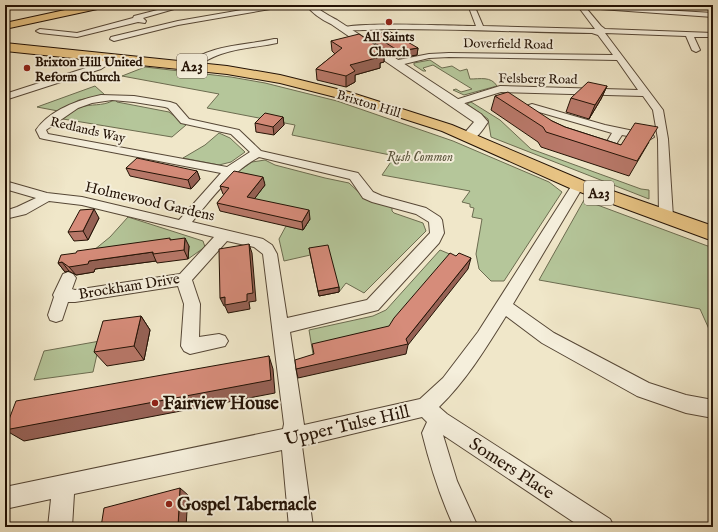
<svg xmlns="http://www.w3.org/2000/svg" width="718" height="532" viewBox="0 0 718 532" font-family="'IM FELL English',serif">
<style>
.green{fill:#b5c69a;stroke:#6c6c50}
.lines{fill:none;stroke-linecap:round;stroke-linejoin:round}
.minor-casing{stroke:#564736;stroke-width:2}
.tertiary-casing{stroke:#564736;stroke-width:2}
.trunk-casing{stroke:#231205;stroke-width:2}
.minor{fill:#f5efdc;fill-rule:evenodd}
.tertiary{fill:#f5efdc;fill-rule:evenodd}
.trunk{fill:#e8c484;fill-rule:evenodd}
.wall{fill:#b87869;stroke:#231205}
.shaded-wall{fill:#966255;stroke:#231205}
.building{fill:#d68c7a;stroke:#231205}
.poi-dot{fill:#8f2418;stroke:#f5efdc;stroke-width:1.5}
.labels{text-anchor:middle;stroke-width:4;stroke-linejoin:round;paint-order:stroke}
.far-poi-label{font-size:13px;font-weight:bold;fill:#231205;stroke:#f5efdc}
.far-street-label{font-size:13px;fill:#231205;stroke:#f5efdc}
.far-park-label{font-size:13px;font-style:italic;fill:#565139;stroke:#f5efdc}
.shield{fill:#f5efdc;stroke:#625446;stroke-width:1}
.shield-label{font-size:14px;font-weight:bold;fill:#231205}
.street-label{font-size:15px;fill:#231205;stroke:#f5efdc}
.near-poi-label{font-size:18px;font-weight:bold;fill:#231205;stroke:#f5efdc;text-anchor:start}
.near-street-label{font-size:18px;fill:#231205;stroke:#f5efdc}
</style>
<rect width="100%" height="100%" fill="#f0e7c9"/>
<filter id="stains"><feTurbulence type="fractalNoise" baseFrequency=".005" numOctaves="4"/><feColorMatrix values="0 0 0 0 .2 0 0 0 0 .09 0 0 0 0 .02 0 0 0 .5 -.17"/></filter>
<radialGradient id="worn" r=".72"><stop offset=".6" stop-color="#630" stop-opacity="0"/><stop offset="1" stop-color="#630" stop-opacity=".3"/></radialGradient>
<path class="green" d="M430 60 442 68 452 66 460 71 467 69 470 79C480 79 491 76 497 86L464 95 453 90 456 89 461 92 472 89 433 65 423 68 426 71H423L414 65V63Z
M145 67 231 77 265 83 337 101 453 141 549 182 562 192 504 281H491L479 269 476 254 482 219 472 217 474 208 470 207V204L462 202 470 191 382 175 395 156 292 135 295 125 207 108 219 94 122 76Z
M95 86 105 95 79 100 58 111 37 107Z
M115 99 117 102 169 112 186 125 172 137 63 119C70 114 77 107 85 106 95 104 106 106 115 99Z
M471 102 500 120 531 149 641 189 649 190V199L491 137 488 119 467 104Z
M219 133 230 138 245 152 231 162 219 165 183 158 205 145Z
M265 160 275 165 325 178 349 183 367 200 392 207V211L394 213 423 223 426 231 364 293 346 283 339 292 328 251 284 261 279 239 286 226 303 230 310 219 247 205 265 182 245 178 236 173 252 162Z
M584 200 713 248V338L700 309 539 280Z
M128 217 203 241 205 247 188 259V246L83 259 110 237Z
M440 250 452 255 388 336 313 354 309 330 373 316 386 310Z
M100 341 93 372 34 380 44 351Z"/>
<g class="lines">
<defs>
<path id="minor" d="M177 5H188L143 18 146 21 145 23 138 22 77 37 40 33 36 31 40 29 77 33 133 18 134 16Z
M270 5H285L282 7 178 25 114 41 110 39 111 37 178 21Z
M468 5H474L483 26 595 29 577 5 713 13V17L586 8 601 26 605 29 713 33V37H694L700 50 696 52 692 50 686 36 605 33 663 110 668 139 673 217 671 220 666 221 661 220 659 217 658 139 653 110 643 96 501 92 455 106 450 103 452 101 500 86 638 90 617 60 449 57 429 58 396 66 392 63 393 61 429 54 449 53 613 55 598 35 592 33C525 32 457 29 390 29 382 29 342 32 339 29 349 21 456 26 476 26Z
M274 39H277V43C258 47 239 48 221 54 210 57 199 66 190 69L186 66C204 45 249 45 274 39Z
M112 55 116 58 115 60 101 69 5 100V94L95 65Z
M101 95 134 96 170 102 176 104 189 119 239 130 261 151 358 173 373 192 382 196 426 208 440 217 442 220 444 233 439 243 378 310 290 332 304 425 420 399 443 378 478 332 572 185 574 182H582L584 185 513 304 554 333 649 383 686 395 713 400V418L686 413 637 396 542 343 506 316C486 348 466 381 439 407L447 414 610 519 614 527H581L443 435 457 481 478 527H454C440 497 430 465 422 433L427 422 422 417 302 446 313 527H289L282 450 74 494 72 527H48L51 499 5 509V487L283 429 284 424 263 254 254 247 227 241 192 280 200 304 199 337 219 334 225 336 228 341 225 346 190 354 184 351 181 346 184 304 178 286 75 302H68L62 320 56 322 50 320 48 315 54 297 53 295 63 274 68 272 73 274 76 278 72 289 75 290 180 274 214 237 82 205 49 201 26 214 5 219V211L17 207 36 198 5 189V181L47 193 82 197 179 220 221 173 44 139 40 138 36 130C50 110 78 100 101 95ZM112 100 134 102 165 107 168 108 181 123 231 134 250 152 227 167 48 134 46 130 78 108 92 103ZM259 157 350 179 363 198 372 202 416 214 429 222 430 233 367 300 287 318 277 254 272 245 263 239 192 222C212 198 230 173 259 157Z
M532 104 605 125 653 135 654 137 649 140 622 135 609 155H601L592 150 594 148H603L612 133 532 110 529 112 532 115 527 118 516 111 517 109Z"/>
<path id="tertiary" d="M306 5H314C319 10 331 17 337 20L481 114 488 122C482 131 475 143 463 140L461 137 474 122 471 120 331 24C322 20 312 13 306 5Z"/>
<path id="trunk" d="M88 5H107L102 8 5 29V23Z
M5 43 227 66 280 75 349 92 452 125 584 181 713 226V241L572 189 442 131 339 98 280 83 227 74 5 51Z"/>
</defs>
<use href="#minor" class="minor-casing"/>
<use href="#tertiary" class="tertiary-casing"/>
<use href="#trunk" class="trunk-casing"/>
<use href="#minor" class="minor"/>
<use href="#tertiary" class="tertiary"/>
<use href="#trunk" class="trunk"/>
</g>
<path class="wall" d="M373 35 418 48 417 55 399 58 373 42Z
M331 41 384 51V62L380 63V68L355 75V82L346 87 317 80 316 69 335 54 332 51Z
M607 86 601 99 589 119 566 112 571 98Z
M495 96 552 121 565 127 621 145 649 142 629 176 541 147 538 142 491 110Z
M283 117 284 125 274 135 256 132 255 123Z
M126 168 197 171 200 179 191 189 130 176Z
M265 185 254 199 310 219 303 230 220 211 217 203 224 195 223 194 220 186Z
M99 218 88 240 74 241 68 232Z
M171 240 189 246 188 259 157 263 156 261 95 269 94 272 76 275 69 271 65 272 58 263Z
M309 248 339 287V292L319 296Z
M141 316 150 330 144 360 107 366 94 352Z"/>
<path class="shaded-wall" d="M418 48 417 55 399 58V51Z
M384 51V62L380 63V68L355 75V82L346 87V76L350 65 374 53Z
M607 86 601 99 589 119 595 105Z
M283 117 284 125 274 135 273 127Z
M197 171 200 179 191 189 188 180Z
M263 177 265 185 249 206 247 197Z
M94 209 99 218 88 240 83 231Z
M309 210 310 219 303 230 302 222Z
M185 238 189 246 188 259 184 250Z
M249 244 252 253 256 301 249 302 250 309 228 313 225 306H224L220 298 247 294Z
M153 252V254L156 261 95 269 94 272 76 275 69 267 89 261Z
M471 258 468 269 408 345 406 354 298 378 296 369 406 339Z
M62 262 69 271 65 272 58 263Z
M339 287V292L319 296 318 291Z
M141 316 150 330 144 360 134 346Z
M269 356 273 369 275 393 24 441 5 430Z
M180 488 188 495 186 527H178Z"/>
<path class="building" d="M389 31 418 48 399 51 373 35Z
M359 34 384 51 374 53 380 57 350 65 355 71 346 76 316 69 342 48 331 41Z
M588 82 607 86 595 105 571 98Z
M508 92 552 121 565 127 621 145 635 123 658 127 637 161 546 132 543 127 495 96Z
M265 113 283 117 273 127 255 123Z
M137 158 197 171 188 180 126 168Z
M234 171 263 177 247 197 309 210 302 222 217 203 229 188 220 186Z
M94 209 83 231 68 232 80 210Z
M170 238V240L185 238 184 250 153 254V252L89 261 88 264 69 267 62 262 58 263 61 255 76 253 77 251Z
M249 244 253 293 247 294V301L225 305V297L220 298 219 249Z
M328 245 339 287 318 291 309 248Z
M450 253 456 256 459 253 471 258 406 339 408 344 296 369 295 360 314 354 312 344 389 326 394 318Z
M141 316 134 346 94 352 103 321Z
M269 356 271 380 5 430 16 401Z
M180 488 178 527H101L104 508Z"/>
<g class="poi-dot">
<circle cx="389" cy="22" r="4"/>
<circle cx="27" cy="68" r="4"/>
<circle cx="155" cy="403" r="4"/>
<circle cx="169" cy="504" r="4"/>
</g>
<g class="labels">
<g class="far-poi-label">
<text x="389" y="41">All Saints<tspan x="389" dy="15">Church</tspan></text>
<text x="35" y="66" text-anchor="start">Brixton Hill United<tspan x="35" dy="15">Reform Church</tspan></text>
</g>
<g class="far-street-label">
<text transform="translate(508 43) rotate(1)" y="5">Doverfield Road</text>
<text transform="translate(538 78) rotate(1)" y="5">Felsberg Road</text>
<text transform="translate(369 103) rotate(17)" y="5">Brixton Hill</text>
<text transform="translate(88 129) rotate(13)" y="5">Redlands Way</text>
</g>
<g class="far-park-label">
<text x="420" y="161">Rush Common</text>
</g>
<g class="shield">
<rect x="177" y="54" width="30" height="24" rx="3"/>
<rect x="584" y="181" width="30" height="24" rx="3"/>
</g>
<g class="shield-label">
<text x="192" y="71">A23</text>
<text x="599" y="198">A23</text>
</g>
<g class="street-label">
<text transform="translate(150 201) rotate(13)" y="5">Holmewood Gardens</text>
<text transform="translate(129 286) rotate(-9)" y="5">Brockham Drive</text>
</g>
<g class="near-poi-label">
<text x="163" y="409">Fairview House</text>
<text x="177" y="510">Gospel Tabernacle</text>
</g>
<g class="near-street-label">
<text transform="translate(347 425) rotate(-13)" y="6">Upper Tulse Hill</text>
<text transform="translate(512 468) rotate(33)" y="6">Somers Place</text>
</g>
</g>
<rect width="718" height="532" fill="none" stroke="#f0e7c9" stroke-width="20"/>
<rect x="6" y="6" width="706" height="520" fill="none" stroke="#231205" stroke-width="2"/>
<rect x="10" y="10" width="698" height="512" fill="none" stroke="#231205"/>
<rect width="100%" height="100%" filter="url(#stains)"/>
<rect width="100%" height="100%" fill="url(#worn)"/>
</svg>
